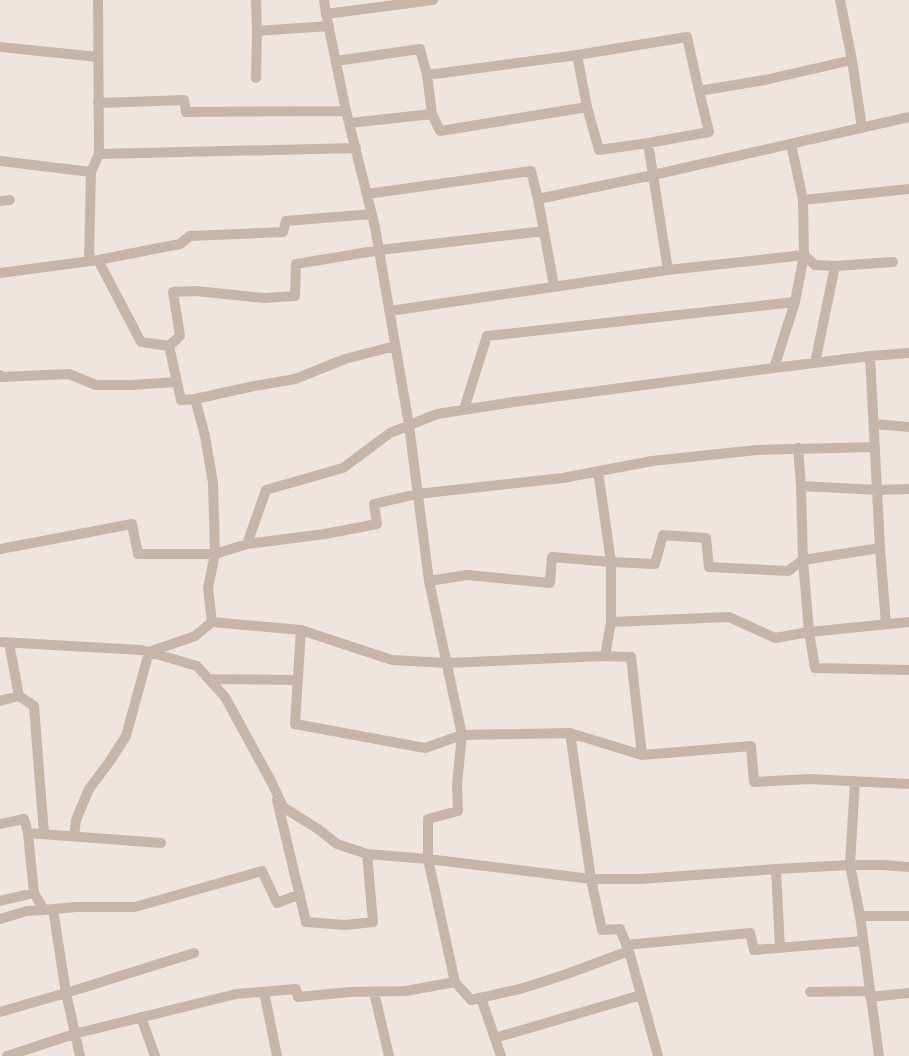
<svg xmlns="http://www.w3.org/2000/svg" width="909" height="1056" viewBox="0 0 909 1056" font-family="'Exo 2',sans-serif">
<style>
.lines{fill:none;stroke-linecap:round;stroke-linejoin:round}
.minor{stroke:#c8b5aa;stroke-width:10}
</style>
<rect width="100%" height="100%" fill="#f0e5de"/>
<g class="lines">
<path class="minor" d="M256 0 257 31
M326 14 433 0
M0 47 98 57
M577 55 587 107 599 150 648 143 709 132 699 91
M852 60 862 128
M336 61 420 49 427 75 577 55 687 37 699 91 765 80 852 60 840 0
M256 78 257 31 329 26
M98 103 184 100 186 112 346 111
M432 114 440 131 587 107
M350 123 432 114 427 75
M648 143 668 270
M99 154 356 148
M0 161 91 172
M367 194 531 171 538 199 554 286
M538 199 653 175 909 117
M803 200 909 189
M0 201 10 200
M98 260 180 244 190 236 283 232 286 221 372 214
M89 261 91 172 99 154 98 0
M0 273 98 260 141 342 169 346 181 400 195 399 254 386 295 379 345 359 395 346
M390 311 668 270 804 255 815 265 835 266 893 262
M169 346 180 336 173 292 196 291 264 298 295 296 296 264 380 250 544 231
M870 356 880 548 886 624
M815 363 835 266
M774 368 795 302 804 255 803 200 791 144
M0 375 1 377 69 374 96 385H131L176 382
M464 409 487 336 795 302
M875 424 909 427
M798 448 801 486
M598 471 611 562 655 564 663 535 706 538 709 567 788 571 803 560 801 486 878 490 909 489
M247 544 325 534 377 524 374 504 417 494 563 478 652 461 757 450 875 447
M880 548 803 560 809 632 909 622
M0 549 132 524 138 554H215L247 544 266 490 343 468 390 433 437 414 514 402 774 368 870 356 909 353
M429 581 467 575 550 583 552 557 611 562V622L729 617 775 638 809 632 815 668 909 670
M212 622 301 630 295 724 425 748 462 735 429 581 409 425 375 227 346 111 326 14 324 0
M301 630 392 660 447 663 605 656 631 657 642 755
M0 642 141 650 149 652 195 636 212 622 208 588 215 554 213 483 205 436 195 399
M9 643 19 696 34 706 44 834
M605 656 611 622
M209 679 298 680
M0 701 19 696
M570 733 642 755 751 746 754 782 810 779 909 784
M855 781 850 865 860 916 879 1056
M277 800 306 922 345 925 373 922 367 854
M0 824 24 819 28 833
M74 836 76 820 89 789 110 761 126 736 149 652 197 666 225 697 272 783 283 807 318 829 337 844 367 854 428 859 591 879H641L776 869 850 865H883L909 867
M776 869 780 948
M0 901 34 893
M53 909 66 993 80 1056
M44 910 34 893 28 833 161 843
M860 916H909
M0 919 27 911 44 910 76 907H135L262 871 277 903 300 894
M626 945 750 933 754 950 863 941
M629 951 658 1056
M264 992 277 1056
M374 992 389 1056
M810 992 869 991
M870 997 909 993
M481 998 501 1056
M0 1012 66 993 194 953
M141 1017 155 1056
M495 1038 641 995
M7 1056 74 1034 236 994 296 989 298 997 350 992 406 991 455 982 428 859V819L458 811 457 784 462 735 570 733 591 879 602 930 620 929 629 951 564 975 520 989 471 1000 455 982"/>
</g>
</svg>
